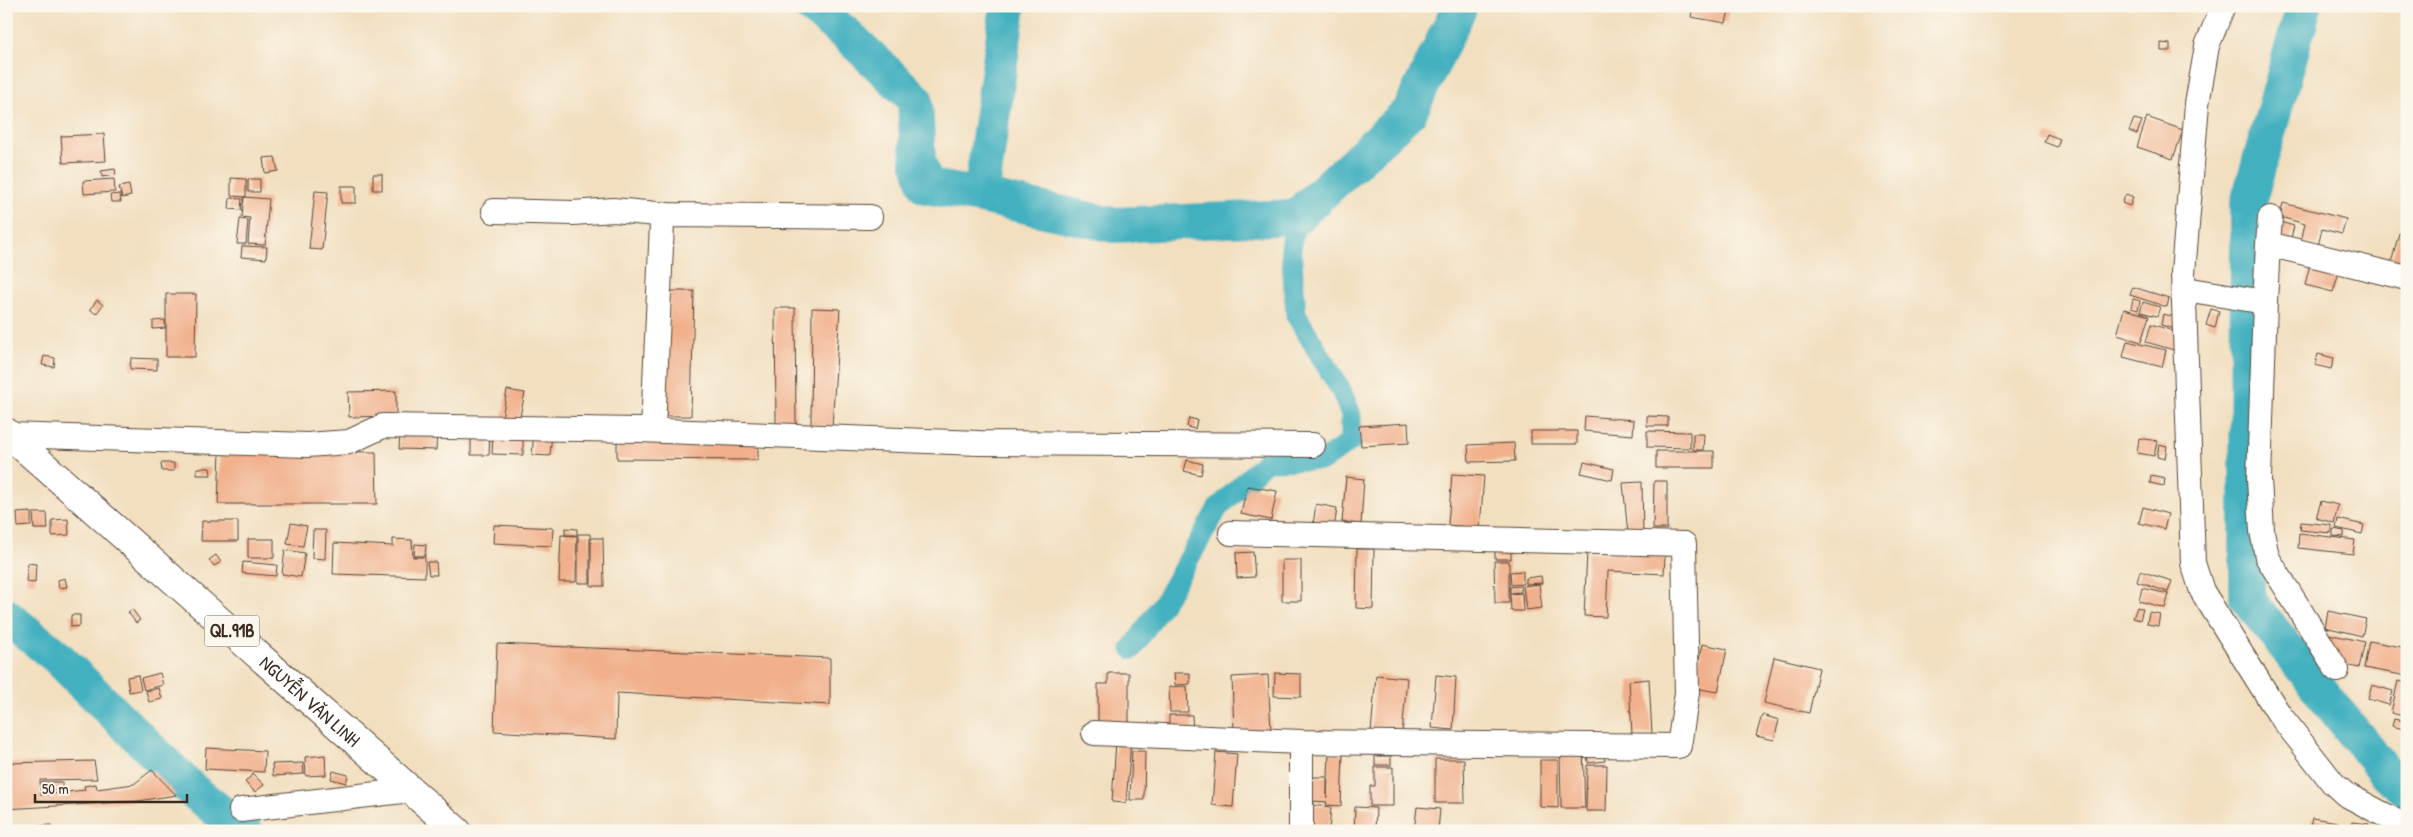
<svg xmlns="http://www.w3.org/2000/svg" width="2413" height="837" viewBox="0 0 2413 837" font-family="'Patrick Hand',sans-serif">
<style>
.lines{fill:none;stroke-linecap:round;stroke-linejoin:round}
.canal{stroke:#42b0bf;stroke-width:21}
.river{stroke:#42b0bf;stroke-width:36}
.building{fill:#f1b08b}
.minor-casing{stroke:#564536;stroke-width:26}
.trunk-casing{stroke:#564536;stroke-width:30}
.minor{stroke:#fff;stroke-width:24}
.trunk{stroke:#fff;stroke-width:28}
.labels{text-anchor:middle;stroke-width:4;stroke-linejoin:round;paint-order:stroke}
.shield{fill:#fbf7ec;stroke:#75685c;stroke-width:1}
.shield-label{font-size:18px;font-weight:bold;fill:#3b2a1e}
.street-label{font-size:19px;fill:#3b2a1e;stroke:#fbf7ec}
</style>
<rect width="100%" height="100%" fill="#fbf7ec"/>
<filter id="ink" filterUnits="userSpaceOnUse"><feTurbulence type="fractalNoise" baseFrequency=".02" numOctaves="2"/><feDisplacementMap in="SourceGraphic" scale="10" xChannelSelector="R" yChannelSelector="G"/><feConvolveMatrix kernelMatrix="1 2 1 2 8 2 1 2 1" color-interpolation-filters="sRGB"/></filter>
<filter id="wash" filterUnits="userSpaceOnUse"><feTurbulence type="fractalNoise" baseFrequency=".0096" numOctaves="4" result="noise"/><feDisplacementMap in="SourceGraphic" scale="20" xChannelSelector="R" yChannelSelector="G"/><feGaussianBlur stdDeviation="1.12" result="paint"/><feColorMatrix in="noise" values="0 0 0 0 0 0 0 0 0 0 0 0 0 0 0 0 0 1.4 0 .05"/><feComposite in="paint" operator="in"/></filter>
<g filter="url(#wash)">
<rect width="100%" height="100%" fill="#f2dfc0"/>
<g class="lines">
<path class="canal" d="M1132 649 1168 595 1218 508 1266 461 1324 460 1351 441V415L1341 390 1296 315 1291 248 1296 217"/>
<path class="river" d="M811 6 847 35 915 99 918 160 926 186 981 196
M1008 6 981 196 1113 225 1296 217 1410 111 1460 6
M2304 6 2248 203 2247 598 2386 773 2407 790
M6 616 56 656 192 790 244 831"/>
</g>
<g id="blocks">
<path class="building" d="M1693 6H1730L1726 23 1691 17Z
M2152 6H2176L2174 12Z
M2161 43 2170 44V51H2161Z
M2147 117 2183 130 2173 159 2137 147Z
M2134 119 2142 121 2137 134 2129 131Z
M104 134 106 161 63 163 61 136Z
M2047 134 2060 139 2057 147 2044 142Z
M275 157 278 171 265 173 263 158Z
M115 169 116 175 102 177 101 171Z
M373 174H382V190H373Z
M231 178 246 179V197L231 196Z
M114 179 115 192 84 194 83 181Z
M248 179H260V192H248Z
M129 185 131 196 122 198 119 187Z
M341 186H356V203H341Z
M315 191 328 192 322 250 309 249Z
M120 194 121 202H111L110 195Z
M2126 194 2133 197 2130 206 2122 203Z
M244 197 269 199 265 245 248 244 250 218 242 217Z
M230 198 242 199 241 210 229 209Z
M2283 203 2346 219 2342 234 2322 229 2318 246 2301 241 2305 224 2280 217Z
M240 219 248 220 246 244H237Z
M2274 220 2294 226 2290 242 2269 236Z
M2399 233 2407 235V276L2389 271Z
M242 246 267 247 266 259 241 257Z
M2310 264 2339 272 2333 292 2305 285Z
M2133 287 2169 298 2167 307 2130 295Z
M670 291H694L691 416H666Z
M166 294H196L195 357H166Z
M2133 299 2140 301 2138 310 2131 308Z
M97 300 103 305 96 314 90 309Z
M2143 302 2160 307 2157 316 2140 312Z
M775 308H795L796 424H776Z
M812 308 840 309 832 426 811 425Z
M2124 309 2149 316 2141 342 2117 335Z
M2211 309 2219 311 2215 328 2206 325Z
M2163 314 2181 318 2178 330 2161 325Z
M165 320V328L153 329V321Z
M2151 324 2179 333 2174 350 2146 342Z
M2127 341 2166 350 2162 367 2123 357Z
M2318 354 2334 358 2331 369 2315 365Z
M44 356 55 358 54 367 42 365Z
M131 358 157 359V370L130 369Z
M507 390 525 393 519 421 502 418Z
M396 391V416L349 417 348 392Z
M1585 416 1634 420 1633 435 1584 431Z
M1647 416 1668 417V426H1647Z
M1189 418 1197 420 1195 429 1187 427Z
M1408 423 1409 443 1361 446 1359 426Z
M400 431H437L436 450 399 449Z
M534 431 552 432 550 456 532 455Z
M1531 431H1577V444H1531Z
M1647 431 1690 432V448L1647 447Z
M471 433H490L489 455H471Z
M493 433 523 434V455L492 454Z
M1693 434H1704L1703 450H1693Z
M617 438 758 440V460L617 459Z
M2139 438 2157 441 2154 456 2137 453Z
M1514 443 1515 461 1469 462 1468 445Z
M2159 444 2167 446 2165 459 2157 457Z
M220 451 376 452 377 504H218Z
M1656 451H1714V468H1656Z
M1187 460 1203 464 1201 475 1184 471Z
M1584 462 1614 469 1612 480 1581 473Z
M161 463H174V471H162Z
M197 468H210L211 475H197Z
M1452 474 1484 476 1480 528 1448 525Z
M2151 475 2165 478 2164 486 2150 483Z
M1346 477 1364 479 1361 524 1342 522Z
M1654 481H1667V529H1653Z
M1642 482 1643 534H1628L1623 483Z
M1247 486 1277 491 1271 520 1241 514Z
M2321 501 2338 505 2334 523 2316 518Z
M1316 504 1337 508 1333 536 1312 532Z
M2143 507 2168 514 2164 529 2139 523Z
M31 512V526L18 527 17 513Z
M33 513H47L48 529H34Z
M68 519 69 535 52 536V520Z
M2338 519 2364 525 2362 534 2336 528Z
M202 521H238V541H201Z
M2301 522 2331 525V533L2300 530Z
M291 523 307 526 303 546 287 544Z
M494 525 553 528 552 546 493 543Z
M565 528 577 529V535H565Z
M2333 529 2344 531V537L2333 536Z
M313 530H326L325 559 312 558Z
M2299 533 2355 540 2353 554 2298 548Z
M578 534H590V583H578Z
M561 535 577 536 576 582H559Z
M591 538H603L604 586H591Z
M248 539H274V558H248Z
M393 539 412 540 413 557H425V577L333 574 334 543 393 546Z
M415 544 426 545 425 556H414Z
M1357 549H1374L1373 609 1356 608Z
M285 550 305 553 301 577 282 574Z
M1495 550H1511V559H1495Z
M1253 552 1255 577 1237 578 1236 553Z
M1587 552 1665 555 1664 574 1608 571 1606 617 1584 616Z
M216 555 221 562 214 566 209 560Z
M1282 560H1301V601H1282Z
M1494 561H1509V603H1495Z
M243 562 277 565 276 576 242 573Z
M427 562H436L437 575H429Z
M28 563 36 564 35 583 26 582Z
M1523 571V584L1511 585 1510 572Z
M2140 571 2172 581 2168 592 2137 582Z
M1541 576 1542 583 1526 584V578Z
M65 578 67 587 59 588 58 580Z
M1539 584 1542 608 1526 610 1523 586Z
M1521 586V592L1510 593V587Z
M2142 588 2169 594 2165 608 2139 601Z
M1522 593 1523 611H1511L1510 594Z
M2137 607 2143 609 2140 620 2133 618Z
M132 609 140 620 136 623 128 612Z
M2328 611 2366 619 2362 636 2325 627Z
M2149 612 2160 614 2158 626 2147 624Z
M71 615H80V626L71 627Z
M2328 634 2365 642 2359 668 2322 659Z
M2369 641 2407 648V676L2364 668Z
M497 644 830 658V705L617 693 616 739 494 731Z
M1702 644 1727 649 1718 692 1694 688Z
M1774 657 1819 668 1809 713 1764 703Z
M160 673 163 685 144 690 141 678Z
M1108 673H1129V733L1098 732V684H1108Z
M1174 673H1190V684L1175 685Z
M1275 673 1301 674V697L1274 696Z
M138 675 141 690 129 692 127 677Z
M1268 675 1271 731 1234 732 1232 677Z
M1376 675 1407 678 1402 735 1371 732Z
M1436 675 1456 677 1453 730 1432 728Z
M1649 679 1652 734H1632L1629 681Z
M2398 681 2407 683V717L2391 713Z
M2372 685 2393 691 2389 705 2368 699Z
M1187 686 1188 712H1170L1169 687Z
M159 688 162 699 149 702 146 691Z
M1169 715H1192L1193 735H1169Z
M1762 715 1779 720 1774 740 1756 736Z
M2394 719 2407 722V730L2392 726Z
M1116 741 1131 742 1126 803 1112 802Z
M1583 747 1585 808H1561L1560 748Z
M206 748 265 751 264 772 205 769Z
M1603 748 1605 761 1588 763 1587 750Z
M1132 751H1145L1144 800H1130Z
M1216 752 1237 754 1233 807 1212 805Z
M1329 754H1343L1341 806 1326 805 1327 802 1312 801V777H1327V798Z
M325 755 326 775 306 776 305 757Z
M1375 756H1391V765H1375Z
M1435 759H1464L1465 803H1435Z
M1540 760H1558V808L1540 807Z
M94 761 97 779 40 780 41 795 85 790 84 786 96 784 97 789 134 784 152 770 176 795 139 801 6 809V763Z
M303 763 304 774 273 776 272 764Z
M1587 765H1607L1606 811H1586Z
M1375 767H1393V806H1370V786H1375Z
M333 771 348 775 346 783 331 779Z
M253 774 264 785 255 792 245 782Z
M42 782H62V790H42Z
M1310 805 1331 807 1329 831H1308Z
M1355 807 1376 808 1375 831H1354Z
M1417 807 1440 809 1438 831H1414Z
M2312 818 2338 822 2337 831H2309Z
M2352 822 2369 824 2368 831H2351Z
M51 825 52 831H8V829Z"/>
</g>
</g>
<g filter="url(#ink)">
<use href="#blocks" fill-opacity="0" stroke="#564536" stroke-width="1"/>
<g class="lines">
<defs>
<path id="minor" d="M2223 6 2207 46 2197 104 2183 273 2193 563 2202 591 2279 714 2333 783 2345 794 2407 827
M494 211 573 213 613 210 668 215
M2268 244 2270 218
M2185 289 2265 302 2268 244 2407 278
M2265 302 2259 479 2262 531 2267 557 2337 670
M653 430 662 223 668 215 870 217
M10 435 307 445 349 442 383 426 639 430 979 443 1313 445
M1094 733 1301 742 1679 746 1687 693 1684 544 1231 533
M241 810 411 790
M1301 831V742"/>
<g id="trunk">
<path id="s1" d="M6 432 457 831"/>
</g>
</defs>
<use href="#minor" class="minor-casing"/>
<use href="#trunk" class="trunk-casing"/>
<use href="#minor" class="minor"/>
<use href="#trunk" class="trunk"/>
</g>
</g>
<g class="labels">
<rect class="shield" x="204.5" y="615.5" width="55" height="31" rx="4"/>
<g class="shield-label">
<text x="232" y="637">QL.91B</text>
</g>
<g class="street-label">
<text dy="7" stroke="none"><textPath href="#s1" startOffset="406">NGUYỄN VĂN LINH</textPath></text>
</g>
</g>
<rect width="2413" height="837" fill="none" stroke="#fbf7ec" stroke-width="25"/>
<path d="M35 794v8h152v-8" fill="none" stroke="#3b2a1e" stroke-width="2.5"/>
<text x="42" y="794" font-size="15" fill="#3b2a1e" stroke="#fbf7ec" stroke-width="4" paint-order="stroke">50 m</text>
</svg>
